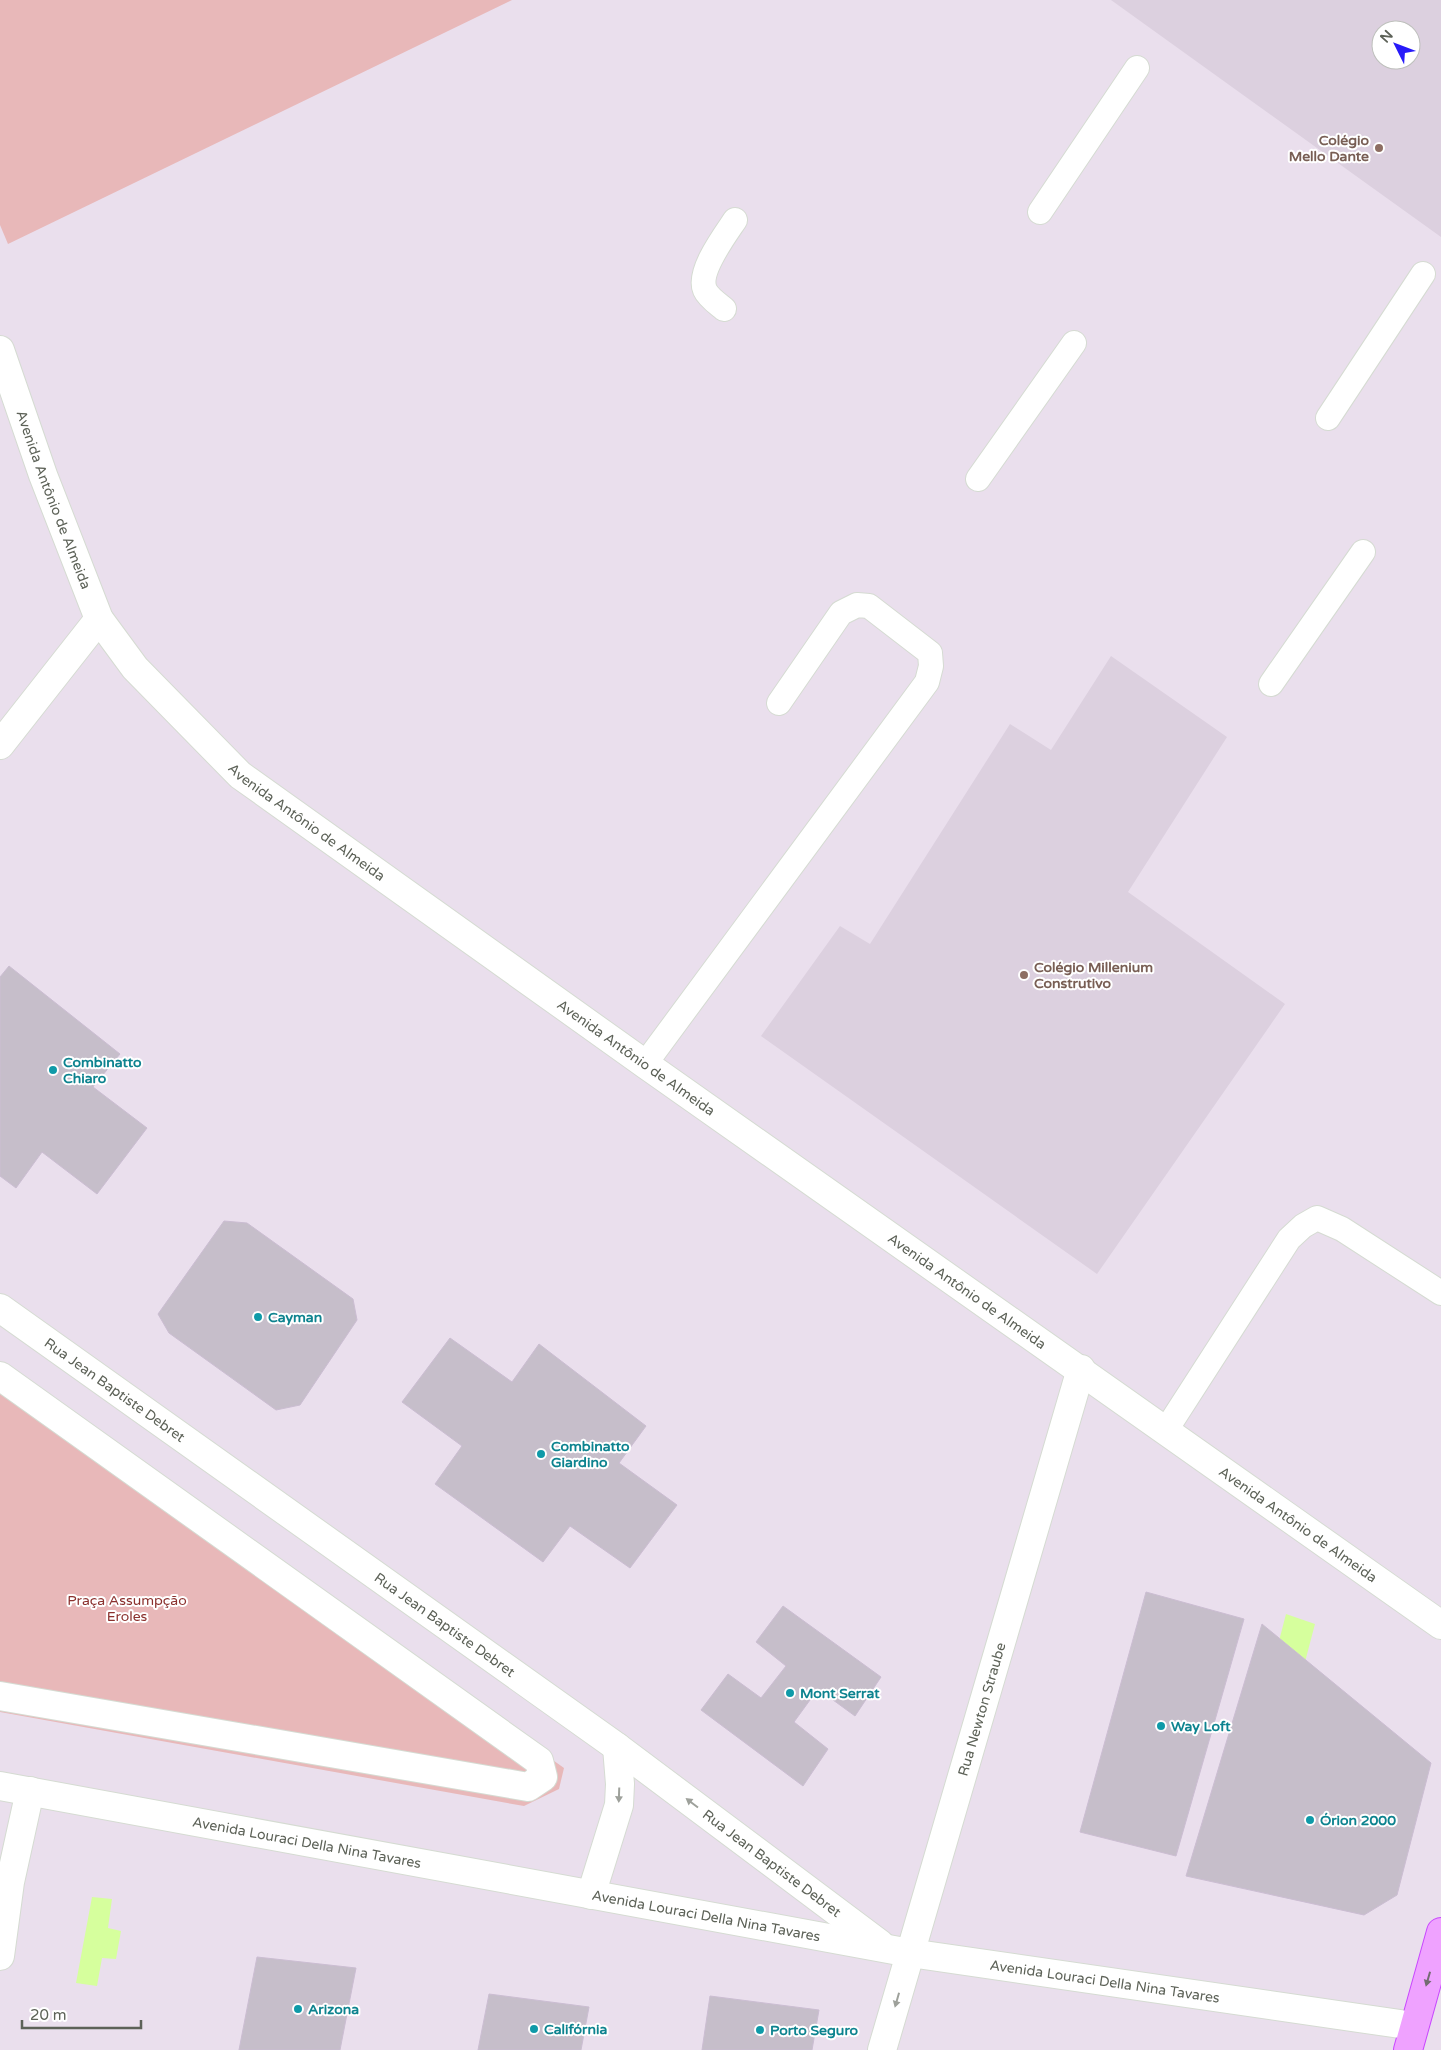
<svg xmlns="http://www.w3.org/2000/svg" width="1441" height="2050" viewBox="0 0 1441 2050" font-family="'Varela Round',sans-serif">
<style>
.education{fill:#dcd0df;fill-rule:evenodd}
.green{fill:#e8b8b9}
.water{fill:#d6ff9d}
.building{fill:#c6beca;stroke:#cbbdd2}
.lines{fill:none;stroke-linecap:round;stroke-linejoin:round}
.service-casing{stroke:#d5dbd2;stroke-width:26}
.pedestrian-casing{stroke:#d5dbd2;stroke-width:30}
.minor-casing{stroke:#d5dbd2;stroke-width:30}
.primary-casing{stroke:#c847fe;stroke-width:30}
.service{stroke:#fff;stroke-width:24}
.pedestrian{stroke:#fff;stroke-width:28}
.minor{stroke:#fff;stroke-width:28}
.primary{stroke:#efa2ff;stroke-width:28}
.oneway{fill:#9ea19b}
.oneway2{fill:#736c71}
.education-dot{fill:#8d6e63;stroke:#fff;stroke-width:2}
.culture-dot{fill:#0f9aa8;stroke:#fff;stroke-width:2}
.labels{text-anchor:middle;stroke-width:4;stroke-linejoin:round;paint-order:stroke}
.education-label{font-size:14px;font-weight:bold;fill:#785e54;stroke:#fff;text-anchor:end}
.street-label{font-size:14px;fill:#5d6258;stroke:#fff}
.culture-label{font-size:14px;font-weight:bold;fill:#0d838f;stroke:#fff;text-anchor:start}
.park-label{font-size:14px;fill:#8b312e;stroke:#fff}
</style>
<rect width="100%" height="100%" fill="#eadfed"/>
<path class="education" d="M1111 0H1441V237ZM1381 30H1411V60H1381Z
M1111 656 1227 737 1128 892 1285 1004 1097 1274 761 1036 840 926 870 944 1010 724 1051 750Z"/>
<path class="green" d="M0 0H512L8 244 0 225Z
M0 1365 564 1768 559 1789 524 1806 0 1712Z"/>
<path class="water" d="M1286 1614 1315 1624 1301 1677 1272 1668Z
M92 1897 112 1899 108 1928 121 1931 116 1959 102 1958 97 1986 76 1983Z"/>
<path class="building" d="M9 966 120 1054 93 1087 147 1128 97 1194 42 1152 16 1188 0 1176V977Z
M224 1221 247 1223 353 1299 357 1320 300 1405 276 1410 169 1333 158 1314Z
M450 1338 512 1382 539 1344 646 1426 619 1463 677 1505 630 1568 570 1526 543 1562 435 1484 462 1446 402 1402Z
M1146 1592 1244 1619 1176 1856 1080 1832Z
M783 1606 881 1677 855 1716 818 1689 794 1722 828 1749 803 1786 701 1710 728 1674 761 1698 786 1666 756 1642Z
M1262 1624 1431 1763 1397 1895 1364 1915 1186 1876Z
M257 1957 356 1968 340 2050H239Z
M489 1994 589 2007 581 2050H478Z
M710 1996 819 2010 812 2050H702Z"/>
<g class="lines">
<defs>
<path id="service" d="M1040 212 1137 68
M724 309C718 304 708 297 705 290 697 272 725 235 735 220
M1328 418 1423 274
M978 479 1074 343
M1271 684 1363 552
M645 1064 927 682 931 666 930 653 869 606 857 605 841 613 779 703
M1166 1430 1289 1239 1303 1226 1317 1218 1342 1229 1441 1293"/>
<path id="pedestrian" d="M0 1376 539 1761 543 1777 528 1787 0 1696"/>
<g id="minor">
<path id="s1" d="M0 350 43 475 99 619 135 668 240 775 645 1064 1441 1625"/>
<path d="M0 745 99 619"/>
<path id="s2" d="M0 1308 617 1747 880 1944"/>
<path id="s3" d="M0 1786 910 1953 1414 2026"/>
<path d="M591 1895 619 1805 620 1784 617 1747"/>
<path d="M0 1956 10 1882 30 1791"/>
<path id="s4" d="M882 2050 1081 1369"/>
</g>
<path id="primary" d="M1408 2050 1441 1932"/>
</defs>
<use href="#service" class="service-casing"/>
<use href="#pedestrian" class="pedestrian-casing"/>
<use href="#minor" class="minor-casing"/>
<use href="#primary" class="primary-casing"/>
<use href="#service" class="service"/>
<use href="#pedestrian" class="pedestrian"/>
<use href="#minor" class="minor"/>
<use href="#primary" class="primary"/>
</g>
<defs><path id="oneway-solid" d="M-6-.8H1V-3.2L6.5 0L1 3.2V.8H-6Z" transform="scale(1.25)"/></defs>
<g class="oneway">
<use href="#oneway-solid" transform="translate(619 1795) rotate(92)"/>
<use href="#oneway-solid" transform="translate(692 1803) rotate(-143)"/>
<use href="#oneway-solid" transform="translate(897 2000) rotate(106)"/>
</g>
<use class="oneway2" href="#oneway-solid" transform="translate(1428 1979) rotate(106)"/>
<g class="education-dot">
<circle cx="1379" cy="148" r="5"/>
<circle cx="1024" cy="975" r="5"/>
</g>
<g class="culture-dot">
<circle cx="53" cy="1070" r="5"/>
<circle cx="258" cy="1317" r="5"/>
<circle cx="541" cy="1454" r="5"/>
<circle cx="790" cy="1693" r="5"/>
<circle cx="1161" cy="1726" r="5"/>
<circle cx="1310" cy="1820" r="5"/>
<circle cx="298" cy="2009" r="5"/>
<circle cx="534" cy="2029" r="5"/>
<circle cx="760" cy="2030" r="5"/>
</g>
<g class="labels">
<g class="education-label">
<text x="1369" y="145">Colégio<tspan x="1369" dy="16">Mello Dante</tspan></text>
<text x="1034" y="972" text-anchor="start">Colégio Millenium<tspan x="1034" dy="16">Construtivo</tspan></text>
</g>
<g class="street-label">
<text dy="5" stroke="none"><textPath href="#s1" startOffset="159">Avenida Antônio de Almeida</textPath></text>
<text dy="5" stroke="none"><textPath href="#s1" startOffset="579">Avenida Antônio de Almeida</textPath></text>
<text dy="5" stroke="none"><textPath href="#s1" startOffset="984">Avenida Antônio de Almeida</textPath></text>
<text dy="5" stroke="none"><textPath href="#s1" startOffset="1389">Avenida Antônio de Almeida</textPath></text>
<text dy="5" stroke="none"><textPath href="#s2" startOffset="141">Rua Jean Baptiste Debret</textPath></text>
<text dy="5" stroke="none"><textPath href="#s1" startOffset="1794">Avenida Antônio de Almeida</textPath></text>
<text dy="5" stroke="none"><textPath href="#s2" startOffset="546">Rua Jean Baptiste Debret</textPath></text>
<text dy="5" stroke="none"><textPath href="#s4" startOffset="355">Rua Newton Straube</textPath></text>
<text dy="5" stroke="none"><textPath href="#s3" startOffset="312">Avenida Louraci Della Nina Tavares</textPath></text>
<text dy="5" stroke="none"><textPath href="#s2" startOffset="951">Rua Jean Baptiste Debret</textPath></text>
<text dy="5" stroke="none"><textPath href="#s3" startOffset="718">Avenida Louraci Della Nina Tavares</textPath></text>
<text dy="5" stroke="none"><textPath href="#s3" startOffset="1122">Avenida Louraci Della Nina Tavares</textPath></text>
</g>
<g class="culture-label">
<text x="63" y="1067">Combinatto<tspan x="63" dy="16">Chiaro</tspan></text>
<text x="268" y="1322">Cayman</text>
<text x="551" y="1451">Combinatto<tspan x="551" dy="16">Giardino</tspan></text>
<text x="800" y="1698">Mont Serrat</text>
<text x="1171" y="1731">Way Loft</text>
<text x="1320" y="1825">Órion 2000</text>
<text x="308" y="2014">Arizona</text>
<text x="544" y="2034">Califórnia</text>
<text x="770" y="2035">Porto Seguro</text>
</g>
<g class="park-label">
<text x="127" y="1605">Praça Assumpção<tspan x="127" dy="16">Eroles</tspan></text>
</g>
</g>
<g transform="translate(1396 45) rotate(312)"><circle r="24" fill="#ffffff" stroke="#bec0bc"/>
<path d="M0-4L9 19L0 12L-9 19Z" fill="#271af9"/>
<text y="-8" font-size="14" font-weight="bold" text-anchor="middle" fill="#5d6258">N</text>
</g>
<path d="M22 2020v8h119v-8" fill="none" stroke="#5d6258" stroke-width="2.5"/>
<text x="30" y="2020" font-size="15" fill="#5d6258" stroke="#ffffff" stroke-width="4" paint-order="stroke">20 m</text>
</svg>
